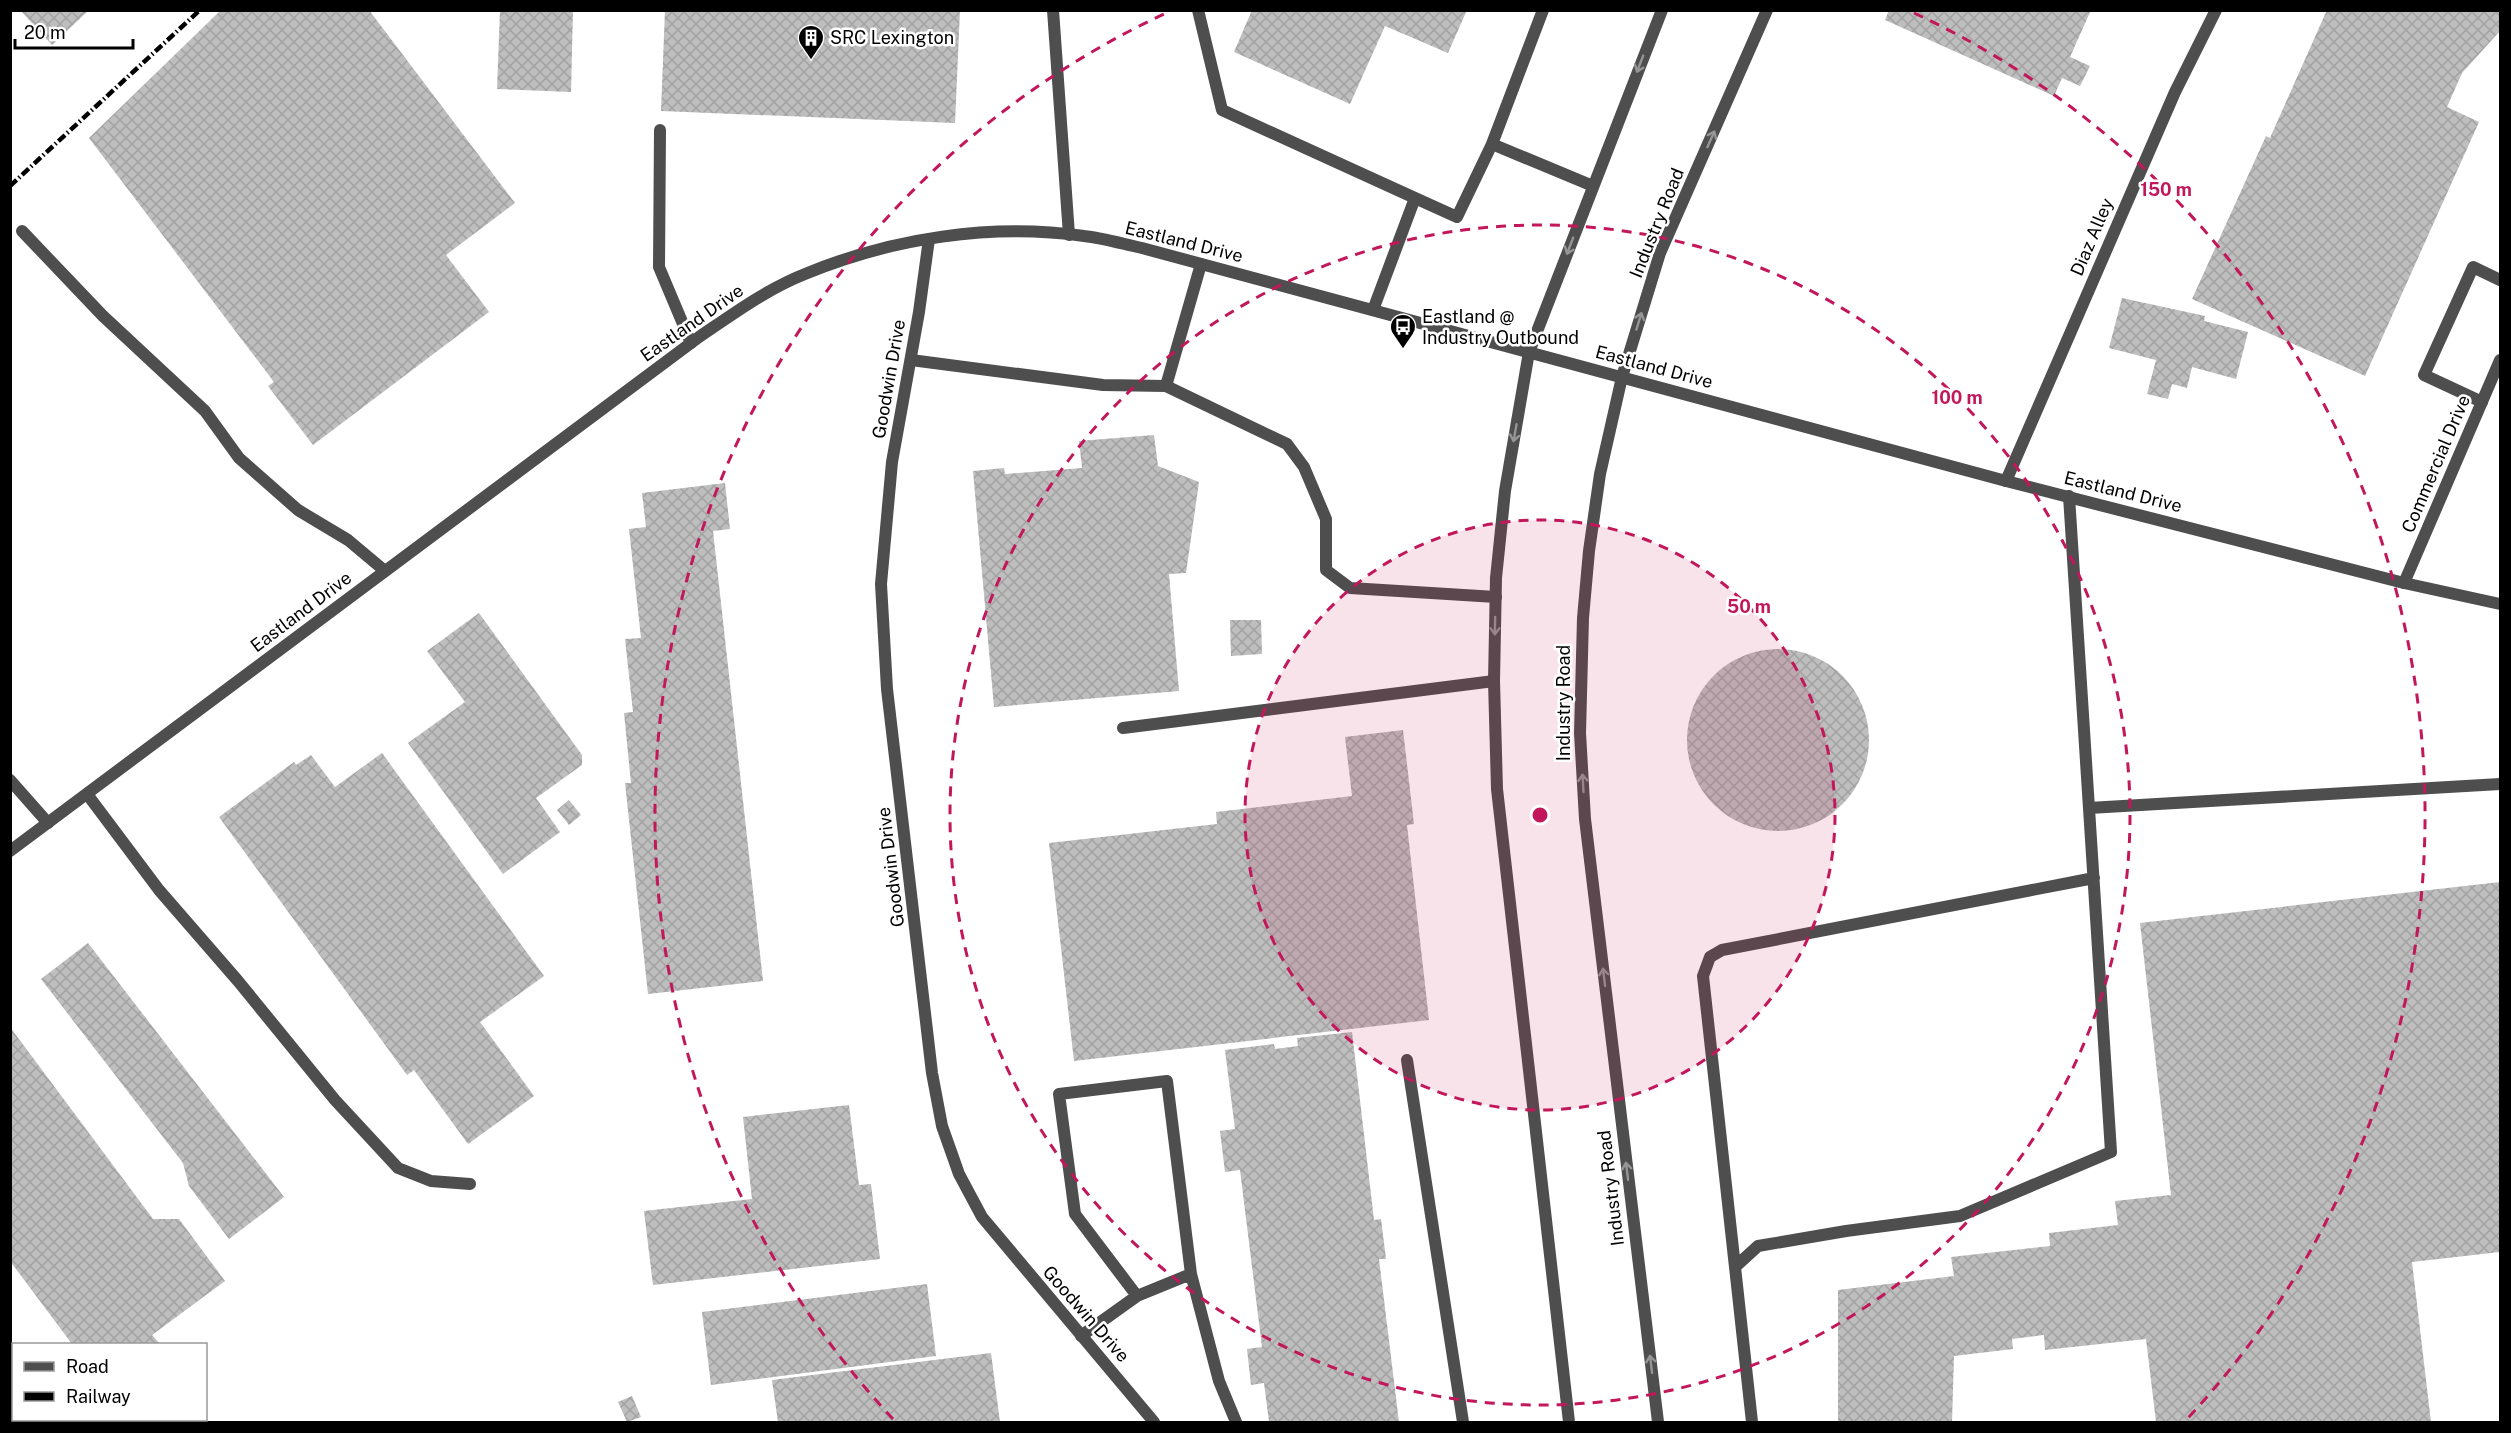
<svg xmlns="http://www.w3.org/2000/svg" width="2511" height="1433" viewBox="0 0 2511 1433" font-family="'Public Sans',sans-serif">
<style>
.building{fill:url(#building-cross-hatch)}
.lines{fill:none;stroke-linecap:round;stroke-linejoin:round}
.service{stroke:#4e4e4e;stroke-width:12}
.minor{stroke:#4e4e4e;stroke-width:12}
.tertiary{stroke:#4e4e4e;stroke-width:12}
.rail{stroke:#000;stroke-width:4.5;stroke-dasharray:9 3 1.5 3;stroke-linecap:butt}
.oneway{stroke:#959595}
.ring{fill:none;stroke:#c2185b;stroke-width:3;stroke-dasharray:10 8}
.labels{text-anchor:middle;stroke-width:5;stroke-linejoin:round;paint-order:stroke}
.poi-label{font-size:18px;fill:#000;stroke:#fff;text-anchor:start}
.street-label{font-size:18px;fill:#000;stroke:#fff}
.centre{fill:#c2185b;stroke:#fff;stroke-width:3}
.ring-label{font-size:18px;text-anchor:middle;font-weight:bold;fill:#c2185b;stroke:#fff;stroke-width:5;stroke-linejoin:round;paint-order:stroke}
</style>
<defs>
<pattern id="building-cross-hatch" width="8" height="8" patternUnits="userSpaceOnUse" patternTransform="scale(1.5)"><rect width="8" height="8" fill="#bebebe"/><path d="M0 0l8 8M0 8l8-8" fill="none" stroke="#a2a2a2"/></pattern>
</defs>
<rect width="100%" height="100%" fill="#fff"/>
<path class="building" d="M20 10H89L52 45Z
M221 10H369L515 203 446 255 489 312 313 445 268 386 274 382 89 138Z
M500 10H573L571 92 497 89Z
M665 10H960L955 123 661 111Z
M1252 10H1467L1448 53 1385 26 1350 104 1234 52Z
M1889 10H2091L2070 57 2090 66 2080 86 2062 78 2054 96 1885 20Z
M2327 10H2500V31L2462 73 2447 107 2479 122 2365 376 2192 299 2266 136 2270 138Z
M2122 298 2205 316 2204 321 2248 332 2236 379 2192 367 2187 388 2172 384 2168 399 2147 394 2156 360 2109 348Z
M1154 435 1158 466 1199 482 1186 573 1169 574 1179 691 994 707 973 471 1004 468 1005 474 1082 468 1079 441Z
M725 483 730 529 713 531 763 981 648 994 625 783H631L624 713 633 712 625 639 641 638 629 529 646 527 642 493Z
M479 613 582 755V765L536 798 560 832 503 874 408 743 465 702 427 651Z
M1230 620H1261L1262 654 1231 656Z
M1687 740a91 91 0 1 1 182 0a91 91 0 1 1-182 0Z
M1403 730 1414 824 1407 825 1429 1020 1074 1061 1049 843 1217 824 1216 812 1352 796 1345 737Z
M382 753 544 976 480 1022 534 1096 468 1144 414 1070 407 1075 219 817 294 762 296 765 311 755 335 787Z
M569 800 581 815 569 825 557 810Z
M2500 882V1252L2412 1262 2431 1422H2156L2146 1339 2045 1350 2044 1335 2012 1339 2013 1349 1954 1356 1952 1422H1838V1290L1954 1276 1951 1257 2050 1246 2049 1233 2118 1225 2115 1201 2171 1195 2140 923Z
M88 943 284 1197 229 1239 189 1186 183 1163 41 979Z
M10 1027 153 1219H179L225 1281 152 1335 160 1344H72L10 1261Z
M1352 1032 1374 1220 1381 1219 1386 1259H1379L1399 1422H1269L1264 1383 1251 1385 1247 1349 1262 1347 1240 1170 1225 1172 1220 1131 1235 1129 1225 1050 1274 1044 1275 1049 1298 1046 1297 1038Z
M849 1105 859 1185 871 1184 880 1259 653 1285 644 1211 752 1199 743 1117Z
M927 1284 936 1356 711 1385 702 1312Z
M991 1353 1000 1422H778L772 1380Z
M632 1396 641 1417 627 1422 618 1402Z"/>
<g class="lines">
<path class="service" d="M1053 10 1069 235
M1198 10 1222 110 1415 198
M660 130 659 267 691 343
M1492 144 1543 10
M22 231 103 316 205 411 239 458 298 510 348 540 385 571
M1373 310 1415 198 1457 217 1492 144 1593 186
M911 360 1103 385 1166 386 1201 264
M1166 386 1287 444 1304 467 1326 519V570L1350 588 1496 597
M2482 402 2424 375 2473 267 2500 280
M1123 728 1494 681
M10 780 48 823
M87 794 159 890 238 981 335 1100 398 1168 431 1181 470 1184
M2089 808 2500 784
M1407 1060 1463 1422
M1735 1267 1703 976 1710 957 1722 950 2094 878
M1137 1296 1191 1274
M1081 1336 1137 1296 1075 1214 1059 1094 1167 1081 1191 1274 1219 1381 1236 1422
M1752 1422 1735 1267 1758 1246 1846 1231 1960 1216 2111 1152 2069 496"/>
<path class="minor" d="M929 239 919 312 892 462 881 584 887 689 932 1073 942 1126 959 1174 982 1217 1154 1422
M2006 481 2175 92 2216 10
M2404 583 2500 360
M1569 1422 1497 789 1494 681 1496 578 1505 491 1529 352 1662 10
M1658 1422 1585 819 1580 733 1583 618 1589 551 1600 474 1622 377 1660 253 1767 10"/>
<path class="tertiary" d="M10 851 699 337C733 314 767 289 805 274 892 238 991 223 1084 236 1103 238 1123 244 1142 248L2006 481 2404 583 2500 604"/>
<path class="rail" d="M10 186 200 10"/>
</g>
<defs><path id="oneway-shaft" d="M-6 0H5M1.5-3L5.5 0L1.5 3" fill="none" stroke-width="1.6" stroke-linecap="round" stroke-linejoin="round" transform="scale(1.5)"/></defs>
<g class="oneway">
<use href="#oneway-shaft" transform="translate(1640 64) rotate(111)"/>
<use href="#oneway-shaft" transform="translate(1711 139) rotate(-66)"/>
<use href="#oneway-shaft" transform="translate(1570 246) rotate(111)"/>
<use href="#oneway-shaft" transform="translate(1639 321) rotate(-73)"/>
<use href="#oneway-shaft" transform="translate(1515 433) rotate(100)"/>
<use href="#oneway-shaft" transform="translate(1495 626) rotate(91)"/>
<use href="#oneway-shaft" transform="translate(1583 783) rotate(-93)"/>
<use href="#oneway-shaft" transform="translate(1604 977) rotate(-97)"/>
<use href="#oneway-shaft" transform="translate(1627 1171) rotate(-97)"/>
<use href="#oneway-shaft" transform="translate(1651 1364) rotate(-97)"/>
</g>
<circle cx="1540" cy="815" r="295" fill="#c2185b" fill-opacity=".12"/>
<g class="ring">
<circle cx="1540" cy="815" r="295"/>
<circle cx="1540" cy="815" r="590"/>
<path d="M893 1419A885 885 0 0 1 1166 13M1914 13A885 885 0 0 1 2187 1419"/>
</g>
<defs>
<symbol id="building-pin" viewBox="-11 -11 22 30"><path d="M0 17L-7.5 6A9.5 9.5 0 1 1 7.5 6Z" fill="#000" stroke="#fff"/><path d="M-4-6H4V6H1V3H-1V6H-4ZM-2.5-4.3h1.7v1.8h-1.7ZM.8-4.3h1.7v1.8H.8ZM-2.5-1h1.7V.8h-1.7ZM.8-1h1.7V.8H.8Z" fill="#fff"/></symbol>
<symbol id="bus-pin" viewBox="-11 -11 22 30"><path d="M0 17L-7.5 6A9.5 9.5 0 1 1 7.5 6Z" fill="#000" stroke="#fff"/><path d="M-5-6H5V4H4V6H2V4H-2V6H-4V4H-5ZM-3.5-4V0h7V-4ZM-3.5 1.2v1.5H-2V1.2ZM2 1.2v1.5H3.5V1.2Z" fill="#fff"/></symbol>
</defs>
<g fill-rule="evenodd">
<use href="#building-pin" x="796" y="23" width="30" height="40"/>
<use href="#bus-pin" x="1388" y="312" width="30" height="40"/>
</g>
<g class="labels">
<g class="poi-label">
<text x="830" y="44">SRC Lexington</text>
<text x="1422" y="323">Eastland @<tspan x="1422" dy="21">Industry Outbound</tspan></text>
</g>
<g class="street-label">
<text transform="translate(1657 223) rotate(-68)" y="6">Industry Road</text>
<text transform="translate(2092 237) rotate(-67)" y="6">Diaz Alley</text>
<text transform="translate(1184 242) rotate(14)" y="6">Eastland Drive</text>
<text transform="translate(692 323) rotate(-35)" y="6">Eastland Drive</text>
<text transform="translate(1654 367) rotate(15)" y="6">Eastland Drive</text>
<text transform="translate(889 379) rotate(-80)" y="6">Goodwin Drive</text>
<text transform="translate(2436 464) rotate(-67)" y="6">Commercial Drive</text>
<text transform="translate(2123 492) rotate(14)" y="6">Eastland Drive</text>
<text transform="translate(301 612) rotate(-37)" y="6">Eastland Drive</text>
<text transform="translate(1564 703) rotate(-90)" y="6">Industry Road</text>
<text transform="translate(891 867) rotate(-97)" y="6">Goodwin Drive</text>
<text transform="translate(1611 1188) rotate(-97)" y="6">Industry Road</text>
<text transform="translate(1086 1314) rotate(49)" y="6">Goodwin Drive</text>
</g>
</g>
<circle cx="1540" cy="815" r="9" class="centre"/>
<g class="ring-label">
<text x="2166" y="196">150 m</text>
<text x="1957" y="404">100 m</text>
<text x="1749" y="613">50 m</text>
</g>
<rect width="2511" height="1433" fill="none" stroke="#000000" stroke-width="24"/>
<rect x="12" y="1343" width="195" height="78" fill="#ffffff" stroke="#999999" stroke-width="1.5"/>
<rect x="24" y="1362" width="30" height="9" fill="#4e4e4e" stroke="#999999" stroke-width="1.5"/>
<text x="66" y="1373" font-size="18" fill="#000000">Road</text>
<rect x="24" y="1392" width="30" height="9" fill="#000000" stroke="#999999" stroke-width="1.5"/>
<text x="66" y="1403" font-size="18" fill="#000000">Railway</text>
<path d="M15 39v9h118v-9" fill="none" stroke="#000000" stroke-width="3"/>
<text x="24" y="39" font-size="18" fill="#000000" stroke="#ffffff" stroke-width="4.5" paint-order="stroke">20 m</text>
</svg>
